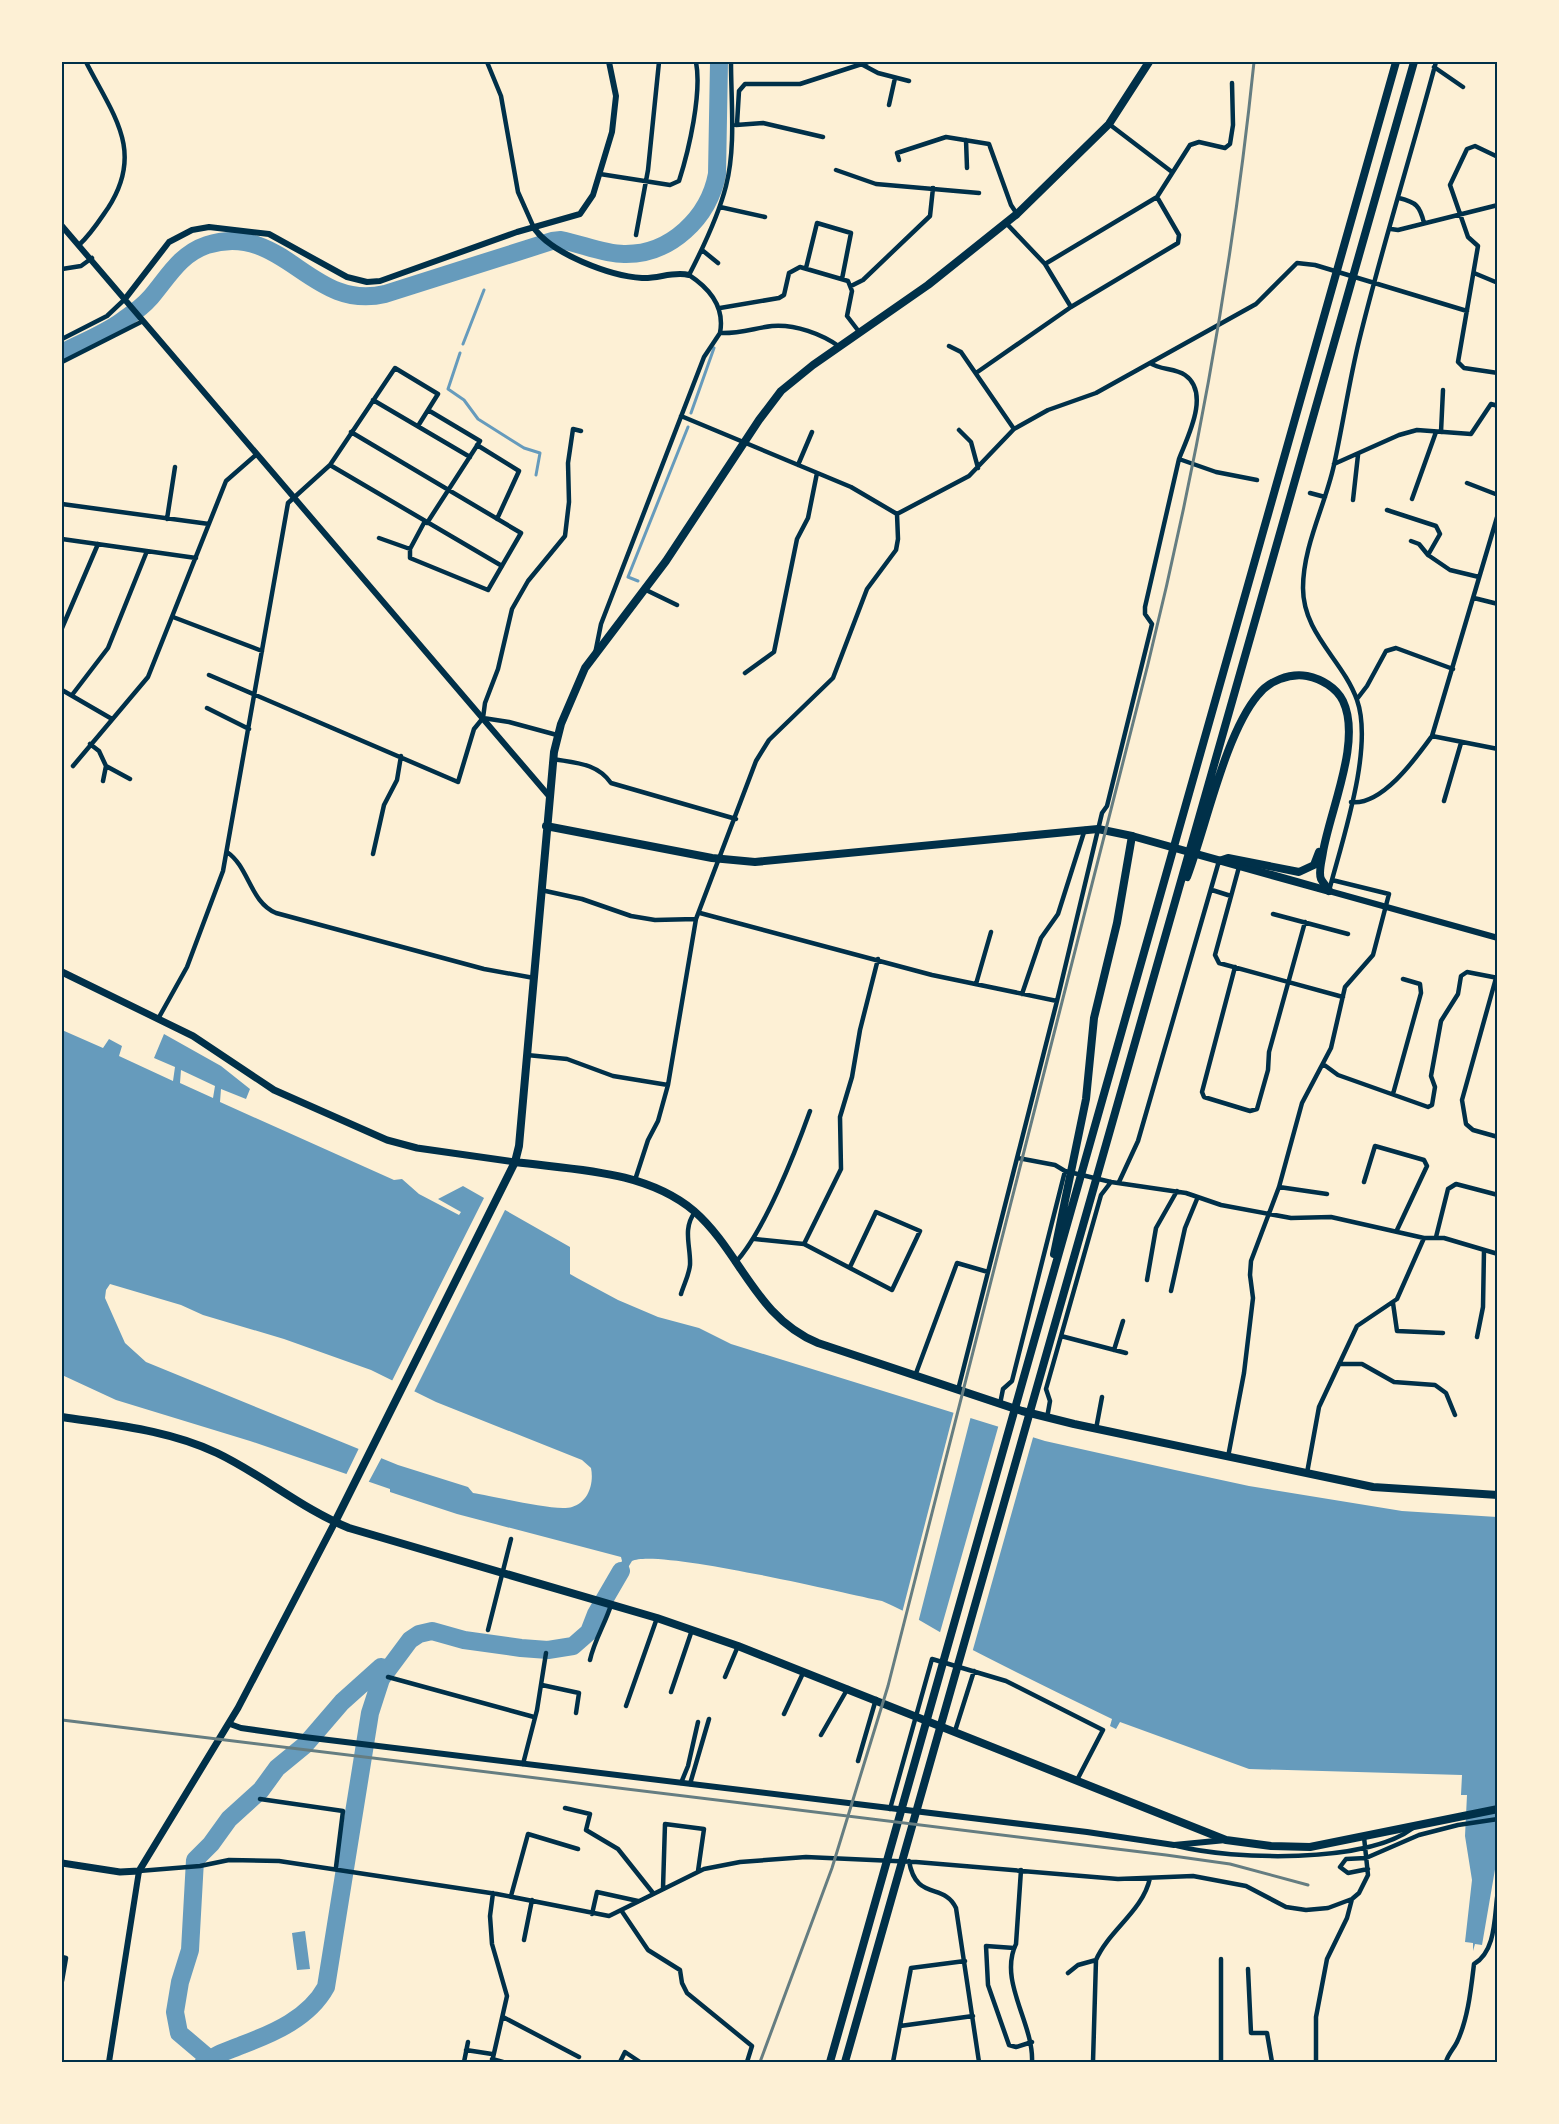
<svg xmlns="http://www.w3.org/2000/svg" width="1559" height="2124" viewBox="0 0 1559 2124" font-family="Rubik,sans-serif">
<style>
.water{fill:#669bbc;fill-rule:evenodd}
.pier{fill:#fdf0d5}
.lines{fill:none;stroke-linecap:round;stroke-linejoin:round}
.stream{stroke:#669bbc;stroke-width:3}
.river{stroke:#669bbc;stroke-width:18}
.minor{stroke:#003049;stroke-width:4.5}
.tertiary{stroke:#003049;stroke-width:6}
.secondary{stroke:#003049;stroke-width:7}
.primary{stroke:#003049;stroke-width:8}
.trunk{stroke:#003049;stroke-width:8}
.motorway{stroke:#003049;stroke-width:8}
.rail{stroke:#657d81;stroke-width:3}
.neatline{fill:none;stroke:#003049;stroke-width:2}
</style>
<rect width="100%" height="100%" fill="#fdf0d5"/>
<path class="water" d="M62 1030 103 1048 109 1039 122 1046 119 1056 173 1081 175 1067 154 1058 164 1034 221 1066 250 1089 246 1099 221 1089 220 1102 394 1180 402 1179 419 1194 459 1215 461 1212 438 1199 463 1186 570 1247V1274L577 1278 618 1300 658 1317 699 1328 731 1344 1045 1441 1175 1470 1249 1486 1402 1511 1497 1517 1498 1852 1482 1945 1475 1944 1473 1951V1943L1465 1942 1472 1880 1465 1836 1467 1795H1461L1462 1775 1249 1769 1120 1722 1116 1729 1110 1726 1112 1719C1061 1694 1009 1669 959 1643 933 1629 909 1612 882 1601 843 1593 656 1548 632 1561L613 1592 603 1590 622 1561 621 1557 457 1514 390 1492V1489L250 1441 116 1400 62 1375ZM181 1070 215 1086 213 1098 180 1083ZM110 1284 181 1305 203 1315 284 1339 371 1370 436 1402 582 1460 591 1468C594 1483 589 1502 572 1507 555 1512 494 1496 473 1493L468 1487 398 1465 146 1362 125 1343 105 1298 106 1290Z
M305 1931 310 1969 297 1970 292 1933Z"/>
<path class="pier" d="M485 1196 506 1208 413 1394 391 1383Z
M954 1411 971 1416 918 1623 902 1613Z
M999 1424 1034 1434 972 1653 939 1636Z
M360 1446 383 1455 367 1485 345 1477Z"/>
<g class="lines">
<path class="stream" d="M463 344 484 290
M460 353 448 389 464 400 478 419 524 448 540 453 536 475
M691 413 714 348
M638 581 628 577 688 427"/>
<path class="river" d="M62 353C82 342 108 333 126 318 135 312 144 305 151 297 168 277 180 254 207 245 284 221 310 312 385 294L552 241 561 240C582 244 603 254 624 254 671 255 709 217 717 174L719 62
M204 2062 205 2055 179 2033 175 2012 180 1982 190 1950 195 1860 211 1844 229 1819 261 1790 277 1768 305 1745 342 1702 381 1667
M208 2062C216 2053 231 2050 242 2045 274 2033 309 2018 326 1987L370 1713 381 1679 410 1640 419 1634 432 1631 464 1640 521 1648 548 1650 573 1646 589 1632 596 1614 621 1571"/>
<path class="minor" d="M487 62 501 96 518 192 534 228
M731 62C731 102 736 147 726 186 718 217 704 246 689 275 709 288 725 307 720 333 738 334 755 328 772 326 795 324 822 334 840 347
M863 65 878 73 909 81
M1434 67 1463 87
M889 105 895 78
M737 124 739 91 745 84H800L868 62
M1109 124 1172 172
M736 125 763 123 823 137
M966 140 967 168
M1498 157 1475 146 1467 149 1450 185 1468 237 1478 246 1458 362 1464 368 1498 373
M899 160 897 153 946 137 989 144 1011 205 1017 214
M836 170 876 184 979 193
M600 174 670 185 679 181C689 150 702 93 696 62
M1399 198C1416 202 1420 206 1424 223
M720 207 765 217
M1006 223 1045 264 1071 307
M1391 229 1398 230 1498 205
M636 235 648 170 659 62
M79 245C91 234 99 221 108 208 145 151 113 115 86 62
M702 250 718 263
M1045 264 1157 197 1190 145 1199 142 1225 148 1230 144 1233 125 1232 83
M806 268 817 223 851 233 842 279
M62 269 81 266 92 258
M1474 273 1498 283
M851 286 863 280 930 216 933 188
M720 308 779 298 784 295 789 273 800 267 848 281 852 291 847 316 860 333
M62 339 107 316 125 299
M949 346 961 352 1014 429
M62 362 143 321
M976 373 1071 307 1178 243 1179 235 1157 197
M373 400 470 457
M681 416 851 487 897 514
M959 430 971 442 978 468
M351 432 521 533 488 590 410 558V549L425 521
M1441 432 1443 390
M477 445 519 471 497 519
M1179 459 1216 472 1257 480
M1334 464 1399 435 1417 430 1471 434 1491 404 1498 406
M330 465 502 566
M798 465 812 432
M1467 483 1498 495
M1310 493 1325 497
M1412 499 1436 432
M1353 500 1358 455
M62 504 209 524
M1387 510 1436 526 1440 534 1428 555 1450 570 1479 577
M897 514 969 476 1014 429 1048 410 1096 393 1256 304 1297 263 1315 265 1467 311
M167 519 175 467
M427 523 480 441 428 410
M379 538 410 549
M62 539 196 558
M1411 541 1419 544 1428 555
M644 589 677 605
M1474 598 1498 604
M173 617 262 651
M62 628 98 544
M595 654 601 624 704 357 720 333
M745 673 774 652 797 539 808 518 817 473
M209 675 458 782 474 729 483 718 485 703 498 669 512 609 528 581 565 536 569 502 568 463 573 429 581 431
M62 690 112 719
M72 695 108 648 147 551
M1357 699 1367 686 1386 651 1396 648 1453 669
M207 708 249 729
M483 718 509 722 557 735
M1432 736 1498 749
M90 744 99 751 106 766 130 779
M553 759C576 763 597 763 611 783L736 819
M73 766 148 677 226 481 257 454
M103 781 106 766
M1444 801 1461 743
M1351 802C1382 806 1416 758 1432 736L1498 514
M227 852C249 867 250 902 276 913L484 969 534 978
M373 854 384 805 397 780 401 756
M1239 867 1215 955 1219 963 1343 997
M541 890 582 899 631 916 655 920 696 919
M1212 890 1231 896
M1329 891C1342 841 1374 748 1357 700 1343 660 1303 634 1303 588 1303 546 1325 506 1334 465 1343 424 1349 382 1359 341 1382 247 1411 155 1436 62
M700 913 932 975 1057 1001
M1273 914 1348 934
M1235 967 1202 1092 1204 1097 1250 1111 1257 1109 1268 1070 1269 1052 1305 922
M1496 978 1462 1100 1466 1124 1473 1130 1498 1137
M976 984 991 932
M1022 994 1041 938 1058 914 1085 829
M158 1019 187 967 223 871 288 503 330 465 395 368 438 394 418 426
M527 1055 567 1059 613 1076 668 1085
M1323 1064 1338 1075 1428 1107 1432 1105 1435 1087 1431 1076 1441 1021 1458 994 1461 976 1467 972 1498 978
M1393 1094 1421 993 1420 984 1403 979
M1018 1158 1055 1165 1065 1171 1111 1182 1186 1193 1221 1205 1291 1218 1331 1217 1424 1238H1444L1498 1254
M635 1180 648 1140 658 1121 668 1085 696 919 756 761 769 740 833 678 867 589 896 550 898 539 897 514
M1119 1182 1138 1141 1219 861
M1364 1182 1375 1146 1424 1160 1427 1166 1397 1230
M1279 1187 1327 1194
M1436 1237 1448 1189 1456 1184 1498 1195
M755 1239 804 1244 841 1169 840 1117 852 1077 860 1030 878 959
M804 1244 892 1290 920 1231 876 1212 850 1267
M735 1263C764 1232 795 1153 810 1111
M1147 1280 1156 1228 1177 1191
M1171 1291 1185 1228 1197 1199
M681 1294C684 1284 689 1275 690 1265 691 1247 682 1229 695 1212
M1393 1303 1397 1331 1443 1333
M1061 1336 1126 1353
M1477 1337 1483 1307 1484 1250
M1114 1350 1123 1321
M1339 1364H1362L1394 1382 1435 1385 1446 1393 1455 1415
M915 1376 957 1263 988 1272
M958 1390 1057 1001 1102 813 1107 806 1152 624 1145 614V607L1179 459C1187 438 1211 393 1185 375 1175 368 1160 370 1150 363
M1000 1404 1003 1389 1012 1381 1065 1171
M1047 1418 1050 1401 1046 1389 1101 1195 1111 1182
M1096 1429 1102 1397
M1228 1457 1244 1373 1253 1298 1250 1275 1251 1261 1279 1187 1302 1103 1331 1048 1345 987 1373 955 1389 894 1332 880
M1307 1473 1319 1407 1357 1326 1397 1299 1424 1238
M488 1630 511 1539
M590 1660C594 1641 605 1624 611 1605
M388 1677 534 1717
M725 1677 738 1646
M542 1685 579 1693 576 1713
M671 1692 692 1630
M626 1706 657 1618
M784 1714 804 1671
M955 1731 974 1671
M821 1735 848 1688
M858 1761 876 1699
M523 1764 537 1710 546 1653
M681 1783 688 1766 698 1722
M690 1784 709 1719
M260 1799 343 1811 336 1867
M565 1808 590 1814 586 1830 618 1849 653 1893
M890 1809 932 1659 1006 1681 1103 1730 1077 1780
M1177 1846C1233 1860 1366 1864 1413 1828
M909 1861C916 1902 944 1882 956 1908L979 2062
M1368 1869 1348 1873 1340 1867 1346 1859 1366 1858 1419 1835 1458 1825 1498 1819
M1021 1870 1016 1944C998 1981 1034 2024 1032 2062
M139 1871 200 1866 229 1860 279 1861 497 1894 609 1916 704 1869 740 1862 806 1857 916 1862 1118 1879 1193 1876 1246 1886 1286 1907 1306 1910 1328 1908 1352 1899 1359 1893 1368 1875 1364 1837
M663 1888 665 1824 704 1829 698 1871
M511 1896 528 1834 578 1849
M621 1910 648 1950 680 1970 682 1983 687 1993 752 2046 747 2062
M592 1914 597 1892 638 1901
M524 1940 532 1900
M1014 1948 986 1946 988 1985 1009 2045 1016 2047 1032 2042
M62 1957 66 1958 62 1981
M1221 1959V2062
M1248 1969 1251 2033H1267L1272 2062
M1068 1973 1078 1965 1096 1960
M503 2017 579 2057
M900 2026 973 2016
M466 2050 492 2054
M492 2059 503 2062
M464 2062 468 2042
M492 2062 507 1996 492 1944 490 1916 493 1893
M620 2062 625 2052 640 2062
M893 2062 911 1968 965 1961
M1093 2062 1096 1960C1109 1930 1143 1911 1150 1878
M1316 2062V2017L1327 1959 1347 1918 1352 1899
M1446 2062C1448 2054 1453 2050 1457 2042 1468 2019 1471 1989 1474 1964 1497 1951 1494 1914 1498 1891"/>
<path class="tertiary" d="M62 226 549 796
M534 228C552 254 610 276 642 278 658 279 673 271 689 275
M125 299 169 242 192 230 209 227 269 234 347 277 367 282 380 281 517 232 580 214 593 195 612 132 616 96 609 62
M1329 891 1498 938
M230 1724 241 1728 304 1737 1087 1832 1174 1845 1226 1840
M109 2062 139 1871"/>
<path class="secondary" d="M62 972 193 1036 274 1090 387 1140 417 1148 515 1162
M62 1863 120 1872 139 1871 238 1708 335 1522"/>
<path class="primary" d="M546 826 712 858 755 862 1098 829 1132 836 1329 891
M515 1162C575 1170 645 1170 694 1211 741 1252 755 1317 818 1343L1022 1411 1074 1424 1373 1487 1498 1495
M335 1522 515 1162 519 1146 554 752 561 724 585 668 666 561 759 420 781 391 813 365 928 285 1017 214 1109 124 1149 62"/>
<path class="trunk" d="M62 1417C114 1425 169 1430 217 1453 263 1475 302 1509 349 1528L657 1618 738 1646 1226 1840 1271 1846 1310 1847 1498 1809"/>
<path class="motorway" d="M1219 861 1228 858 1299 872 1314 865 1319 852
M1187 877C1206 827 1225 734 1258 695 1269 681 1289 673 1307 676 1321 679 1336 687 1343 701 1362 741 1330 810 1323 852 1322 860 1318 872 1321 879 1323 883 1327 887 1329 891
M1054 1254 1086 1099 1094 1018 1117 923 1132 836
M830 2062 1396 62
M845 2062 1414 62"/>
<path class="rail" d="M62 1720 1166 1855 1230 1864 1308 1885
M760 2062 832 1868 888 1686 1148 664C1197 465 1233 265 1254 62"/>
</g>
<rect width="1559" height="2124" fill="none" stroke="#fdf0d5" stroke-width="126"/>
<rect x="63" y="63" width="1433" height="1998" class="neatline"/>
</svg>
